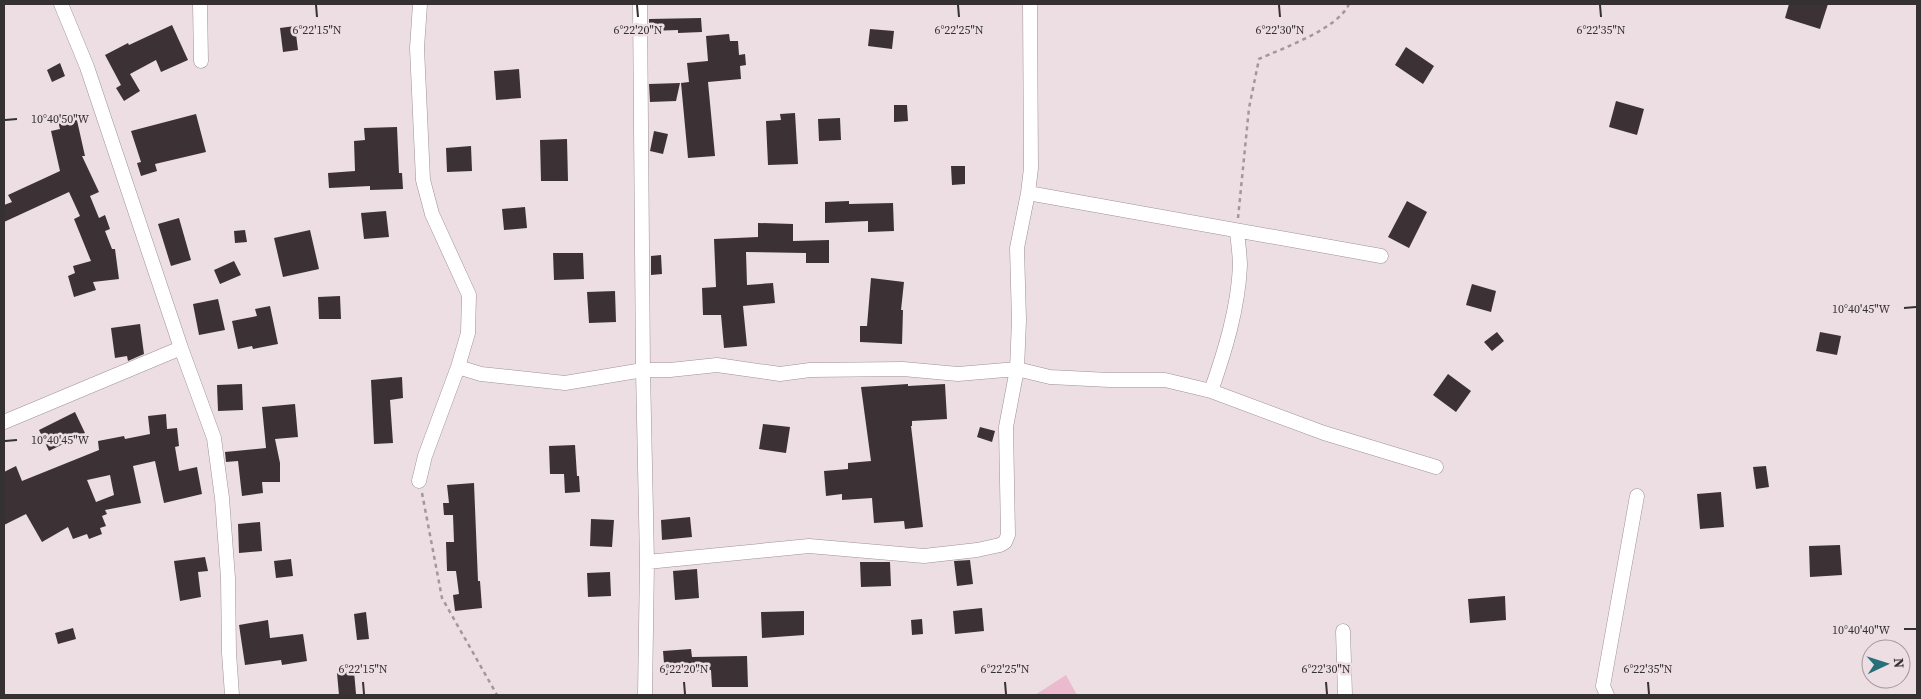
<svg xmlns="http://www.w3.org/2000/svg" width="1921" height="699" viewBox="0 0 1921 699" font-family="'Source Serif 4',serif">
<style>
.green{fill:#ebbbcd}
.building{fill:#3c3235;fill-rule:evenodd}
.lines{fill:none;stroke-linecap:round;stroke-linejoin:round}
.minor-casing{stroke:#9f9297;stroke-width:15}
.path{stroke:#a2989c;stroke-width:2.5;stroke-dasharray:4 4;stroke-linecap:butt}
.minor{stroke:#fff;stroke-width:14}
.ticks{fill:none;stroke:#353032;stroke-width:2}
.ticks-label{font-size:12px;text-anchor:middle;fill:#353032;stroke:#ecdee3;stroke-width:5;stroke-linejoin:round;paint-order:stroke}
</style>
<rect width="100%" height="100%" fill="#ecdee3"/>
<path class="green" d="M1066 675 1077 695H1035Z"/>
<path class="building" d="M1789 4H1828L1820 29 1785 18Z
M701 18 702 32 678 33V30L649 31V19Z
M172 25 188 60 161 72 156 60 130 74 140 91 124 101 116 88 121 85 105 55 128 43 129 45Z
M295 26 298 50 283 52 280 28Z
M870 29 894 31 892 49 868 46Z
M729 34 730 41H738L739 55 745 54 746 65 740 66 741 79 708 82 715 156 688 158 681 83 689 82 687 63 708 61 706 36Z
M1406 47 1434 66 1423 84 1395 65Z
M60 63 65 76 52 82 47 70Z
M519 69 521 98 496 100 494 71Z
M680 83 676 101 650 102 649 84Z
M1616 101 1644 109 1637 135 1609 127Z
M894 105H907L908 121 894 122Z
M795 113 798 164 768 165 766 121 781 120 780 114Z
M196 114 206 152 155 164 157 171 141 176 137 163 141 162 131 131Z
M76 116 85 156H82L99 192 90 196 99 218 105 215 110 229 105 231 112 249H115L119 279 93 282 96 290 74 297 68 276 75 273 73 266 91 261 74 219 80 216 69 192 4 222V205L12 202 8 195 60 171 51 131 60 129 58 121Z
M840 118 841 140 819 141 818 119Z
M397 127 399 173H402L403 189 370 190V186L329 188 328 173 355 171 354 141 365 140 364 128Z
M654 131 668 134 663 154 650 151Z
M567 139 568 181H541L540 140Z
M471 146 472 171 447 172 446 148Z
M951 166H965V184L952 185Z
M849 201V204L893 203 894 231 868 232V221L825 223V202Z
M1407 201 1427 212 1409 248 1388 237Z
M525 207 527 228 504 230 502 209Z
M386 211 389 237 364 239 361 213Z
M179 218 191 260 171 266 158 224Z
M758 223 793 224V241L829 240V263H806V253L746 252 747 285 773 283 775 303 743 306 747 346 724 348 721 315H703L702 288 716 287 714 239 758 237Z
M245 230 247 242 235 243 234 231Z
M310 230 319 269 283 277 274 238Z
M553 253H583L584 279 554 280Z
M661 255 662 274 651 275V256Z
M234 261 241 275 220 284 214 270Z
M871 278 904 282 901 310H903L902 344 860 342V326H867Z
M1472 284 1496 291 1491 312 1466 305Z
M615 291 616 322 589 323 587 292Z
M340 296 341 319H319L318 297Z
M218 299 225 330 199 335 193 304Z
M270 306 278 344 253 349 252 346 238 349 232 321 257 316 255 309Z
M140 324 144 354 128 361 127 356 115 358 111 328Z
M1497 332 1504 341 1492 351 1484 342Z
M1820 332 1841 336 1837 355 1816 351Z
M1448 374 1471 391 1456 412 1433 395Z
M402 377 403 398 390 400 393 443 374 444 371 380Z
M242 384 243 410 218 411 217 385Z
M908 384V386L945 384 947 419 912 421V426H911L923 527 905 529 904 521 874 523 872 498 842 500V494L826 496 824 471 848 469V463L871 461 861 387Z
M295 404 298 437 275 439 280 463V482H262L263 493 242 496 238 461 226 462 225 452 266 448 262 407Z
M75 412 85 433 49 451 39 430Z
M166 414 167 429 177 428 179 446 175 447 179 471 197 467 202 494 164 503 155 461 133 466 141 503 105 510 107 514 102 516 106 526 100 528 102 534 89 539 87 534 73 539 68 527 42 542 26 514 4 525V472L16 466 22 481 99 450 98 441 124 436 125 439 150 434 148 416ZM110 475 114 495 96 502 87 480Z
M763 424 790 427 786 453 759 449Z
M980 427 995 431 992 442 977 437Z
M575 445 577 476H579L580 492 565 493 564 474H550L549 446Z
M1766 466 1769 487 1756 489 1753 467Z
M474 483 478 581H480L482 608 455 611 453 595 459 594 456 571H447L446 542H454L453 515H444L443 503H449L447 485Z
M1721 492 1724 527 1700 529 1697 494Z
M690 517 692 537 662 540 661 520Z
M591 519 614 520 612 547 590 546Z
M260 522 262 551 239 553 238 524Z
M1840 545 1842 575 1810 577 1809 546Z
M205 557 208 571 198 572 201 597 180 601 174 561Z
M291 559 293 576 276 578 274 561Z
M970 560 973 584 957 586 954 561Z
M860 562H890L891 586 861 587Z
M697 569 699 598 675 600 673 571Z
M610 572 611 596 588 597 587 573Z
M1505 596 1506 620 1470 623 1468 599Z
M982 608 984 631 955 634 953 611Z
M804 611V635L762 638 761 612Z
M366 612 369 639 357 640 354 614Z
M922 619 923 634 912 635 911 620Z
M268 620 270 638 303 634 307 661 282 665 281 660 245 665 239 625Z
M73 628 76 639 58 644 55 633Z
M691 649 692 657 747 656 748 687H712L711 670 665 675 663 651Z
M354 671 356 694 339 695 337 673Z"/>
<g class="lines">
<defs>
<path id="minor" d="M61 4 87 67 181 348 214 438 222 498 228 578 229 653 232 695
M200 4 201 61
M640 4 643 370 647 562 645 695
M1030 4 1031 168 1028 193 1381 256
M458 367 481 374 565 383 643 370H670L717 365 780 374 810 370 903 369 958 374 1017 369 1050 377 1109 380H1165L1211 391 1324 433 1436 467
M1211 391C1225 351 1238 309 1240 266 1240 255 1238 243 1237 231
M4 422 181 348
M419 481 425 456 458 367 468 333 469 295 432 214 423 180 417 48 420 4
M647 562 809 546 924 556 977 550 1000 545 1005 542 1008 535 1006 427 1017 369 1019 320 1017 248 1028 193
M1343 631 1345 695
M1607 695 1603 686 1637 496"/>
</defs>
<use href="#minor" class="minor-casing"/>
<path class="path" d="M1238 218 1249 108 1259 59C1283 48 1338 29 1349 4
M422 493 442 598 497 695"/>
<use href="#minor" class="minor"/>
</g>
<path class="ticks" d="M316 5 317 17M637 5 638 17M958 5 959 17M1279 5 1280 17M1600 5 1601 17M5 120 17 119M1904 308 1916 307M5 441 17 440M1904 629H1916M363 682 364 694M684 682 685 694M1005 682 1006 694M1326 682 1327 694M1648 682 1649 694"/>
<g class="ticks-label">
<text x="317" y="34">6°22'15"N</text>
<text x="638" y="34">6°22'20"N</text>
<text x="959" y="34">6°22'25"N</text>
<text x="1280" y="34">6°22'30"N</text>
<text x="1601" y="34">6°22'35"N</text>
<text x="60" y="123">10°40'50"W</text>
<text x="1861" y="313">10°40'45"W</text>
<text x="60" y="444">10°40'45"W</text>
<text x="1861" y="634">10°40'40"W</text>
<text x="363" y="673">6°22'15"N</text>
<text x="684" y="673">6°22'20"N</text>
<text x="1005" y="673">6°22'25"N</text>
<text x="1326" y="673">6°22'30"N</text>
<text x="1648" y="673">6°22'35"N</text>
</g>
<rect width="1921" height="699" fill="none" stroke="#353032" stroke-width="10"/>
<g transform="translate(1886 664) rotate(86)"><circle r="24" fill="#ecdee3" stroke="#a3989c"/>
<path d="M0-4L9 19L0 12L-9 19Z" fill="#277079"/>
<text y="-8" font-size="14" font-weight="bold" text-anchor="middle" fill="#353032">N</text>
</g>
</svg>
